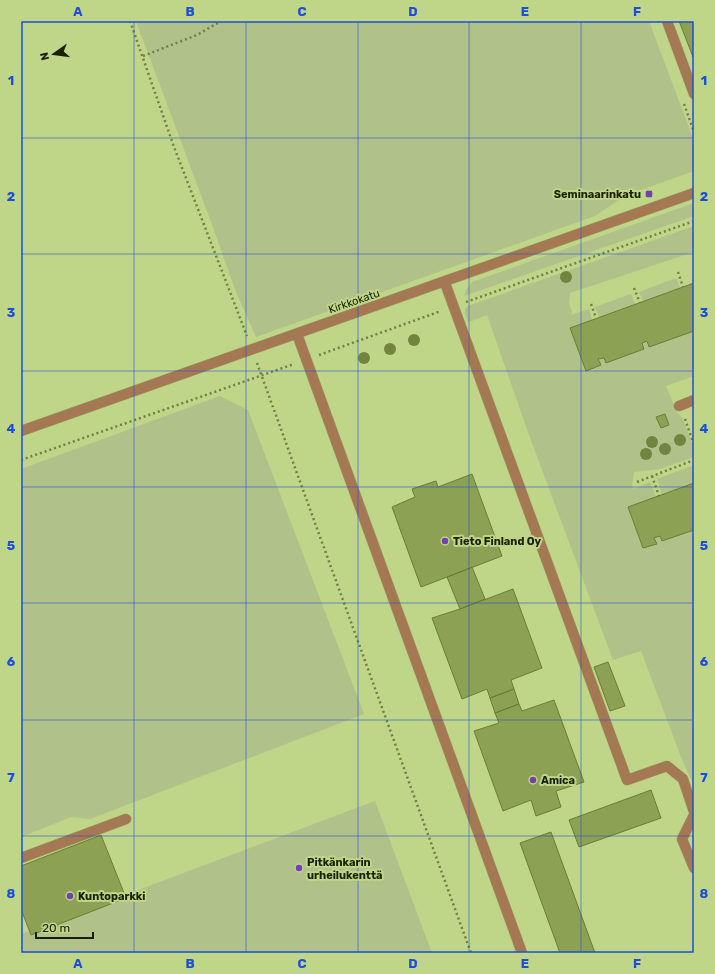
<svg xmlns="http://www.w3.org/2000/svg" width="715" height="974" viewBox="0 0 715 974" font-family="Rubik,sans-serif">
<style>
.green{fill:#b1c18a}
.building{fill:#8da155;stroke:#6b7e32}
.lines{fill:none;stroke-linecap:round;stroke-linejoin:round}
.service-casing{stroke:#9eb16c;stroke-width:11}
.minor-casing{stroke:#9eb16c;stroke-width:11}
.tertiary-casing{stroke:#9eb16c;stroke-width:11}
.path{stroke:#717f48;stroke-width:2.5;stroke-dasharray:2 3;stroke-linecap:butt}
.service{stroke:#a47852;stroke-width:10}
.minor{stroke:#a47852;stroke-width:10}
.tertiary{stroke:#a47852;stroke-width:10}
.tree{fill:#73843e}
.grid{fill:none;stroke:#1d4ed8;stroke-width:1;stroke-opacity:0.55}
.poi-dot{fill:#753eb5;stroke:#bfd587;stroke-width:1.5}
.labels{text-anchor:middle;stroke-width:4;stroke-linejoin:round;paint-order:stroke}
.poi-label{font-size:11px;font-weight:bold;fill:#1a2102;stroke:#bfd587;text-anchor:start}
.street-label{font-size:11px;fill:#1a2102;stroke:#bfd587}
.neatline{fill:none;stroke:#1d4ed8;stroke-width:1.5}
.grid-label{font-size:13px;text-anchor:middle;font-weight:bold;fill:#1d4ed8}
</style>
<rect width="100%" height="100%" fill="#bfd587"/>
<path class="green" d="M136 21H649L694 141V171L635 192 623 197 595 216 256 337 236 292 211 222Z
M694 203V216L464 296 466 290 472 282Z
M694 226V252L570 293 569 303 572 312 571 315 589 309 592 320 570 328 586 371 600 365 598 359 604 358 606 363 644 349 642 343 647 341 649 346 694 331V376L666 386 677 412 683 419 694 449V457L660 469 634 472 632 486 633 489 650 482 656 497 628 507 643 548 656 544 654 538 660 536 663 541 694 530V786L681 757 641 651 613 660 529 435 487 315 469 322C465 318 465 314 465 309L468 306Z
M676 278 680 288 643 301 639 292Z
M631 294 635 304 599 317 595 307Z
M220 396 248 410 364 714 90 819 71 817 21 837V469Z
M694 465V483L662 495 657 479Z
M375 801 432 953H21V934Z"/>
<path class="building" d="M679 21H694V57H693Z
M694 283V331L649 347 647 341 642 343 644 349 606 363 604 358 598 359 601 365 586 371 570 328Z
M665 414 669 425 661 428 656 417Z
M472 474 502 556 421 587 392 507 415 497 412 489 436 481 438 487Z
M694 483V530L662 541 660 536 654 538 657 544 643 548 628 507Z
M472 567 485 599 460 609 447 577Z
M513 589 542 668 511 680 514 689 490 698 487 689 462 699 432 618 460 609Z
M608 662 625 706 610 711 594 667Z
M514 689 519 704 495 713 490 698Z
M554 700 584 782 556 791 561 807 536 816 531 800 503 811 474 731 499 723 495 713 519 704 522 711Z
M651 790 661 818 579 847 569 820Z
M551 832 595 953H560L520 843Z
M101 835 126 898 31 935 21 909V866Z"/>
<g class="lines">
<defs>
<path id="service" d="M445 283 627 780 667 766 683 779 694 812
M297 334 522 953
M679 406 694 400
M694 815 682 839 694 868
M21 858 126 819"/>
<path id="minor" d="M667 21 694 94"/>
<path id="tertiary" d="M21 431C245 352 470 274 694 193"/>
</defs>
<use href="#service" class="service-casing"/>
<use href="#minor" class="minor-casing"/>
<use href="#tertiary" class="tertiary-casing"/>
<path class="path" d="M130 21 174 147 247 336
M143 56 197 35 221 21
M684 104 694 132
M678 272 683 287
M634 288 640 303
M466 302 694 221
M591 304 596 318
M319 355 441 311
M257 363 471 953
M685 419 694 445
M21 460 294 364
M652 476 659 496
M637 482 694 460"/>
<use href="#service" class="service"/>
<use href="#minor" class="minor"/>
<use href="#tertiary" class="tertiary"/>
</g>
<g class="tree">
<circle cx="566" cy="277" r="6"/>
<circle cx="414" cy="340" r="6"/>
<circle cx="390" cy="349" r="6"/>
<circle cx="364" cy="358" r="6"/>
<circle cx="680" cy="440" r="6"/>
<circle cx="652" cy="442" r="6"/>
<circle cx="665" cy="449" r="6"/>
<circle cx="646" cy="454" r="6"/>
</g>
<path class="grid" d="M134 21V953M246 21V953M358 21V953M469 21V953M581 21V953M21 138H694M21 254H694M21 371H694M21 487H694M21 603H694M21 720H694M21 836H694"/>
<g class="poi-dot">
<rect x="645" y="190" width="8" height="8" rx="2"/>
<circle cx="445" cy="541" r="4"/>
<circle cx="533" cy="780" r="4"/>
<circle cx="299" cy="868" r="4"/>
<circle cx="70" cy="896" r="4"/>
</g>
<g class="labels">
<g class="poi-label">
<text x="641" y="198" text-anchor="end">Seminaarinkatu</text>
<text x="453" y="545">Tieto Finland Oy</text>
<text x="541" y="784">Amica</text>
<text x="307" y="866">Pitkänkarin<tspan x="307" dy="13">urheilukenttä</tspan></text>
<text x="78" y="900">Kuntoparkki</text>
</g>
<g class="street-label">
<text transform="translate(354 301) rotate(-19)" y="4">Kirkkokatu</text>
</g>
</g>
<rect width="715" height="974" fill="none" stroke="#bfd587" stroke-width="44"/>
<g transform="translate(54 54) rotate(256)" stroke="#bfd587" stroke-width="3" paint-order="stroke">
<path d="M0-3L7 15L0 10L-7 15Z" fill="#1a2102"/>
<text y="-6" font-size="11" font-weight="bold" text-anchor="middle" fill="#1a2102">N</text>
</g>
<path d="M36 932v6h57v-6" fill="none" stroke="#1a2102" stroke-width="2"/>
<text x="42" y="932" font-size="12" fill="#1a2102" stroke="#bfd587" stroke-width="3" paint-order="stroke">20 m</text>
<rect x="22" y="22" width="671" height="930" class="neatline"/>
<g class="grid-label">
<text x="78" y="16">A</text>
<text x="190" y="16">B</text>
<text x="302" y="16">C</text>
<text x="413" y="16">D</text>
<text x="525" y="16">E</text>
<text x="637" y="16">F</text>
<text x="11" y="85">1</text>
<text x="704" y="85">1</text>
<text x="11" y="201">2</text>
<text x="704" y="201">2</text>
<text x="11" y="317">3</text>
<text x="704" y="317">3</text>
<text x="11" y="433">4</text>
<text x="704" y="433">4</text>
<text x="11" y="550">5</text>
<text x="704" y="550">5</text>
<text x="11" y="666">6</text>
<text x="704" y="666">6</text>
<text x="11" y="782">7</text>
<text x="704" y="782">7</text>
<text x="11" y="898">8</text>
<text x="704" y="898">8</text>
<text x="78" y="968">A</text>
<text x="190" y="968">B</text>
<text x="302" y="968">C</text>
<text x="413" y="968">D</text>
<text x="525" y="968">E</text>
<text x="637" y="968">F</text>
</g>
</svg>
